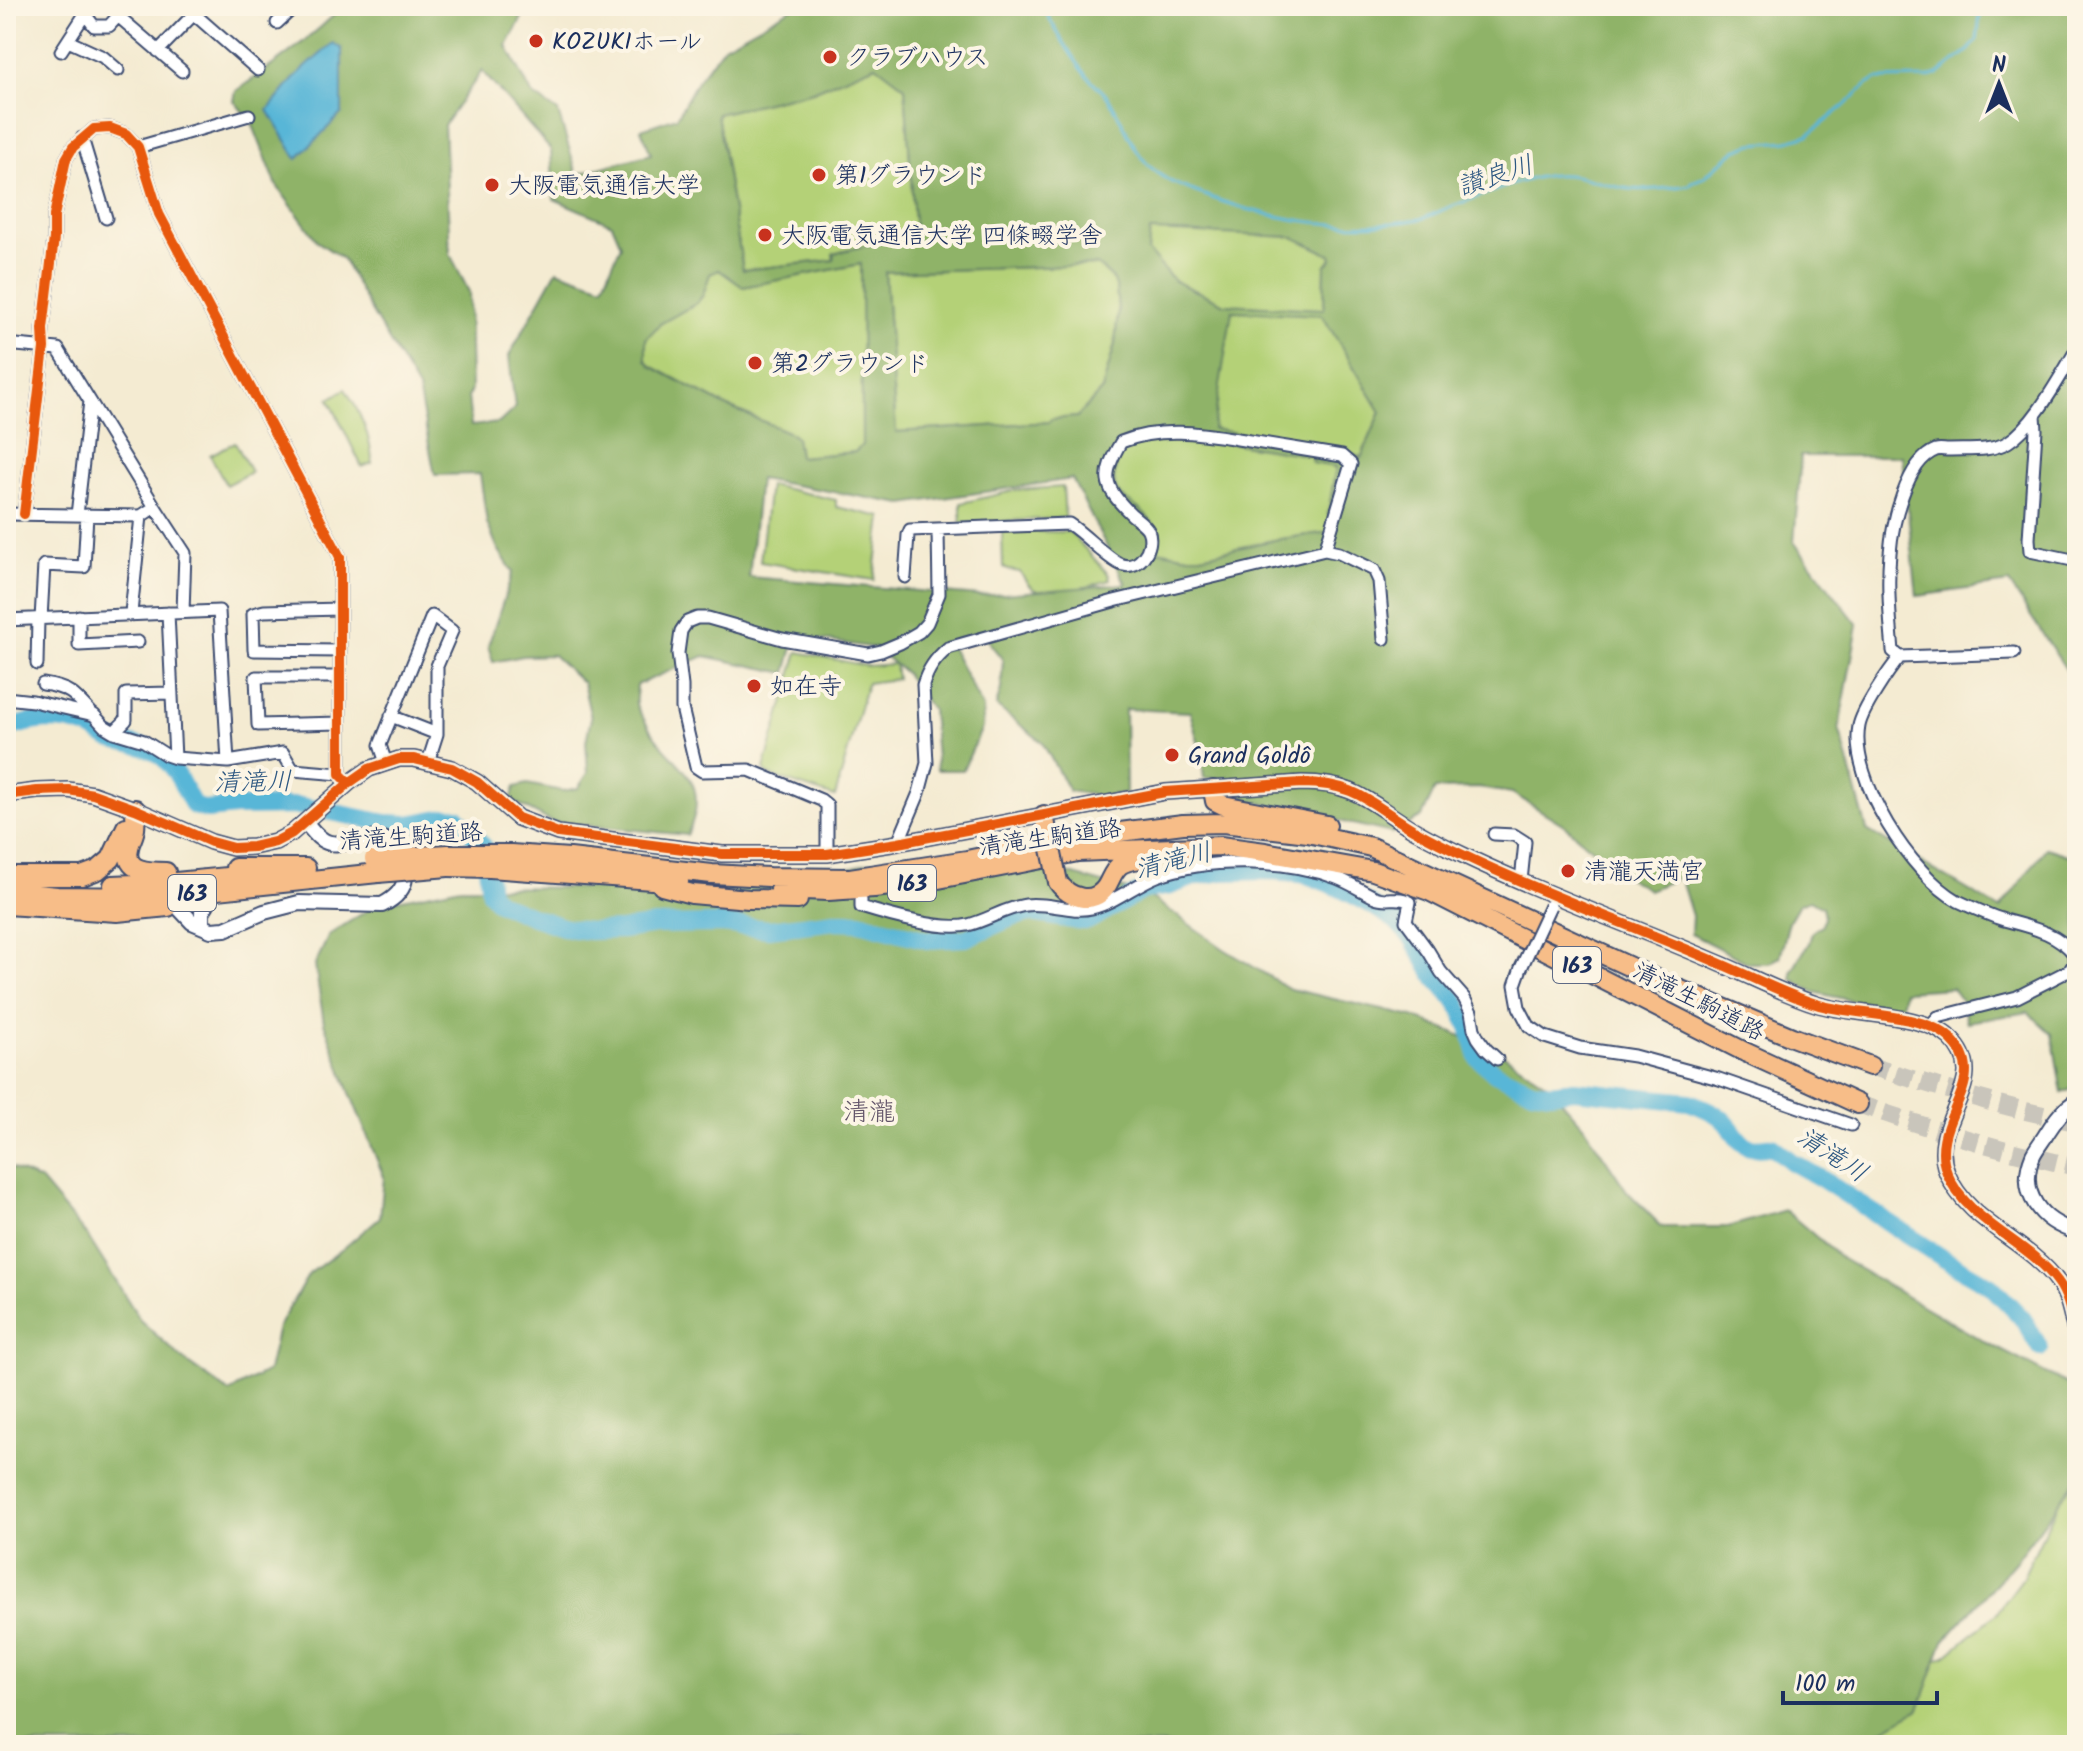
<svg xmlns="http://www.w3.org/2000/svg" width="2083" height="1751" viewBox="0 0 2083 1751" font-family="Kalam,'Klee One',sans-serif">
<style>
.green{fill:#b4d177;stroke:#68806a;stroke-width:2}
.forest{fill:#8fb368;stroke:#557163;stroke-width:2;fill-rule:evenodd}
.water{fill:#59b6d7;stroke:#3a729a;stroke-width:2}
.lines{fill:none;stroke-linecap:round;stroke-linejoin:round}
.stream{stroke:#59b6d7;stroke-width:3}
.river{stroke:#59b6d7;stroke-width:18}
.trunk-tunnel{stroke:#c9c5bb;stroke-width:18;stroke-dasharray:18 9;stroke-linecap:butt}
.minor-casing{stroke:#3c4b6f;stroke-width:15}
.tertiary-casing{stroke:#3c4b6f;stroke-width:18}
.trunk-casing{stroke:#3c4b6f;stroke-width:22}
.minor{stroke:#fff;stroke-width:11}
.tertiary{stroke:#fff;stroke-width:14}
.trunk{stroke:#f7bd88;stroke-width:18}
.minor-bridge-casing{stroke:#3c4b6f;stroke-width:15;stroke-linecap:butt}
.trunk-bridge-casing{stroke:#3c4b6f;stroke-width:22;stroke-linecap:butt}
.minor-bridge{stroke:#fff;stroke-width:11}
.trunk-bridge{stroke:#f7bd88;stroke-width:18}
.cycleway-casing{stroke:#fcf5e5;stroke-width:15}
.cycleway{stroke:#e8590c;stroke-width:10}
.poi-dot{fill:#c8321e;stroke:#fcf5e5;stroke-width:3}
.labels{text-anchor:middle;stroke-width:8;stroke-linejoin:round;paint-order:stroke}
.shield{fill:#fcf5e5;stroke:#5e6a86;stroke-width:2}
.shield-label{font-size:22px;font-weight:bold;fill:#1b2f5e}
.poi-label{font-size:24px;fill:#1b2f5e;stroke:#fcf5e5;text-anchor:start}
.street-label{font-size:24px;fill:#1b2f5e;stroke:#fcf5e5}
.water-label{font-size:26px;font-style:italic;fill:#2e5882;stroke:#fcf5e5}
.neighbourhood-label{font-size:26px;fill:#625469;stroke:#fcf5e5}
</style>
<rect width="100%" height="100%" fill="#fcf5e5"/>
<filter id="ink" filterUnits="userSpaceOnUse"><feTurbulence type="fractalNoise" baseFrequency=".0125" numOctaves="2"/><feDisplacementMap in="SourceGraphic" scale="16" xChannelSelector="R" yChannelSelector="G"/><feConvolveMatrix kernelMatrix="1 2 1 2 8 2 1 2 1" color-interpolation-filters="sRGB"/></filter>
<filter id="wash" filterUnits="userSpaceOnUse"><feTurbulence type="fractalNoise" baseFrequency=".006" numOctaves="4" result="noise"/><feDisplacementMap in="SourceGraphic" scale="32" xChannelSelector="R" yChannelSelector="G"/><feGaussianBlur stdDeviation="1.8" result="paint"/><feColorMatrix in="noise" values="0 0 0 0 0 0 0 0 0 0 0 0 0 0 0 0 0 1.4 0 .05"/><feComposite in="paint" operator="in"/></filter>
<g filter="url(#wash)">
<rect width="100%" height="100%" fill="#f4ebd2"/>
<path class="green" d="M876 64 905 87 915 236 894 238 833 254 835 260 743 270 717 114 813 91Z
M1149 230 1293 237 1331 255 1333 259 1325 266 1324 310 1225 304 1174 281 1148 252Z
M862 264V445L855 452 799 457 798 448 793 434 726 406 651 366 646 360V339L660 324 697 303 703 295 710 273 719 270 743 287Z
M1097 265 1110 276 1116 286 1118 311 1115 344 1102 390 1077 417 1052 419 1049 422 896 432 885 272Z
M1231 310 1322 314 1381 412 1361 458 1353 454 1212 429Z
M345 389C359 410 372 438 372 463L362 467 329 399Z
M1179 435 1313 456V463L1336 467 1328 514 1333 515 1329 532 1274 540 1201 556H1189L1157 550C1162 513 1136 515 1118 493 1113 487 1113 477 1115 469 1125 435 1148 438 1179 435Z
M235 442 251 472 226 485 210 455Z
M769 485 836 500V507L882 517 874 580 760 562Z
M1063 487 1065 518 961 523V503L1017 490Z
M1002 531 1070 532 1109 575 1110 580C1091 585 1050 601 1032 588 1028 585 1023 577 1020 572L1008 570 1003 567Z
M798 652 867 666 895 664 897 679 867 683 835 797 768 775 764 769Z
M2077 1476V1745H1769L1946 1656 1995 1615 2022 1579 2062 1495Z"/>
<path class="forest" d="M343 6H528L507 46 532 94 558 112 577 174 651 154 641 129 677 117 697 81 724 46 796 6H1949L1959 11 1970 6H2077V686L2009 583 1917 596 1902 456H1801L1794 542 1858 625 1839 728 1867 830 2000 909 2046 848 2077 858V1087L2062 1093 2052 1034 2028 1012 1967 1022 1962 1002 1952 988 1904 991 1901 1007 1853 1001 1814 992 1792 979V971L1809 943 1812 932 1822 925 1824 916 1822 907 1810 900 1799 904 1789 921 1780 957 1769 963H1748L1691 934 1692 916 1680 877 1649 890 1624 876 1564 825 1512 793 1478 788 1435 789 1422 817 1392 833 1247 800 1228 778H1204L1201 753 1190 712 1125 709 1126 793 1101 796 1069 791 1042 742 996 706 1001 689 1003 660 980 631 948 642 983 708 982 728 963 770H937L932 710 904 672 875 648 796 636 786 673 704 656 637 685C637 691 635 699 636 704 637 709 642 716 645 721 669 767 716 774 687 835L552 822 511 800 515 787 527 784 563 791 578 788 588 773 586 741 591 718 583 683 553 655 523 656 493 662 488 646 513 572 498 549 487 523 480 474 435 475 418 389 373 314 343 259 318 242 277 186 252 123 234 101 236 91C273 65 311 39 343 6ZM876 65 905 87 915 236 894 238 833 254 834 260 743 270 717 114 813 91ZM482 71 551 150 554 199 612 224 621 245 603 286 557 270 509 356 515 408 499 423 471 426 468 396 471 390 469 292 450 254 444 125ZM1150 231 1293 237 1331 255 1332 259 1325 266 1324 309 1225 304 1174 281 1148 251ZM861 264 862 445 855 452 799 457 796 437 793 434 726 406 651 366 646 360V339L660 324 697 303 703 295 710 274 719 270 743 287ZM1097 265 1110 276 1116 286 1118 311 1115 344 1102 390 1077 417 1051 419 1049 422 896 432 885 272ZM1232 311 1322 315 1381 412 1361 458 1354 454 1213 429ZM1179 435 1313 456 1312 463 1336 467 1328 515H1333L1329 532 1274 540 1201 556H1189L1157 550C1160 527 1149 516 1131 503 1126 500 1120 497 1117 491 1113 484 1114 474 1116 466 1126 435 1150 436 1178 441ZM759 479 903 504 1072 479 1126 584 980 596 749 577Z
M986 855 1070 874 1149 896 1224 949 1290 989 1413 1017 1495 1049 1548 1085 1583 1125 1627 1191 1662 1227H1728L1785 1210 1842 1259 1987 1343 2077 1389V1478L2016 1560 1944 1641 1919 1709 1866 1739 1862 1745H6V1166L40 1180 88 1237 141 1321 185 1361 229 1392 268 1371 278 1327 309 1274 344 1248 380 1217 384 1177 350 1093 324 1023 315 965 329 935 377 904 461 887 638 888 805 881 867 863Z"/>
<path class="water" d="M333 43 342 49V113L297 159 268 110 297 75Z"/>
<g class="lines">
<path class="stream" d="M1043 6C1052 25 1072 57 1085 73 1091 81 1099 87 1106 95 1124 119 1131 152 1155 171 1168 182 1183 187 1199 193 1267 220 1347 233 1420 219 1430 216 1438 212 1447 208 1480 197 1511 182 1546 176 1578 171 1593 183 1623 188 1645 192 1668 188 1690 185L1692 182 1703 178 1736 150 1752 144 1788 141 1808 135 1843 107 1867 85 1877 79 1927 78 1938 74 1969 50 1977 40 1981 6"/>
<path class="river" d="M6 729C33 720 57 716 85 726 95 729 102 737 112 740 128 744 146 745 160 755 177 768 183 789 194 806L207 810 234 807 301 806 386 823 408 824 446 817 458 818 485 848 490 893 498 902 533 917 566 928 590 931 622 930 656 925 721 924 769 929 835 921 860 922 927 940 966 938 1011 918 1030 913 1077 921H1088L1144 890 1170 886 1194 877 1223 872 1274 871 1307 875 1335 886 1368 903 1396 921 1412 938 1435 977 1457 1002 1469 1027 1478 1058 1495 1073 1532 1090 1550 1093 1574 1090 1689 1102C1700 1106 1711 1110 1720 1117 1742 1135 1736 1154 1772 1146L1792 1162 1822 1179 1946 1260 1991 1286 2023 1319 2040 1348"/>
</g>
</g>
<g filter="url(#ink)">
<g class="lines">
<path class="trunk-tunnel" d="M1870 1066C1938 1087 2007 1109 2077 1122
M1858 1104C1930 1129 2003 1151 2077 1167"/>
<defs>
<path id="minor" d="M79 6 94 26H109L127 6
M185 6 258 70
M118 16 182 71
M277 23 295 6
M68 41 103 57 118 70
M61 51 85 14
M158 51 194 14
M82 138 106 218
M138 147 249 115
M6 344 58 349 155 507
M2035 415 2036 430 2029 539 2030 551 2077 561
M6 514 141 516 155 507 185 553 183 612
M24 514 44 348 43 329 54 238V216L66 159 73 147 94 129 110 128 126 134 138 147 159 214 340 557V774L349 783
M77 515 90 401
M905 577 908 535 910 530 1069 524C1086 535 1102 554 1118 563 1137 574 1156 548 1148 530 1145 524 1135 518 1130 513 1102 486 1102 474 1121 442 1164 425 1206 434 1250 441 1281 446 1311 451 1342 456L1351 464 1325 550
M131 613 141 516
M79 616V645L138 642
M41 619 44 565 84 567 87 515
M6 620 219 611 228 762 175 758 168 613
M340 651 254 650 253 614 264 611 340 609
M1900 657C1889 670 1862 710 1859 726 1849 779 1912 876 1958 901 1973 908 1988 915 2004 920 2029 927 2057 932 2074 954V964L2070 970 2017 997 1938 1017 1929 1027
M1900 657 1893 651C1890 619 1887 585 1890 553 1892 525 1906 461 1936 450 1940 449 1944 450 1948 450 1967 449 1992 452 2008 442 2035 425 2060 376 2077 349
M1900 657 2014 653
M37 664 38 619
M43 684C71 688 75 695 93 715
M6 698 33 701 94 715 104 726 114 732 144 741 166 755 175 758
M391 716 437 734
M340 723 258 725 256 677H340
M114 732 126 720V694L172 693
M228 762 283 753 293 770 340 774
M386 763 380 745 432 616 452 631 437 666V734L428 762
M1494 834 1514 835 1525 842 1521 881
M898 843 919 793 927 763 923 685C928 669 935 659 948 648L1114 601 1325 550 1339 553 1374 570 1379 581 1384 639
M827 854V805L821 800 749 770 702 771 696 767 682 708V686L678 653 681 631 687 622 697 618H708L782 639 868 654 881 651 900 643 919 632 927 623 939 594 938 530
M861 900V907C887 915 942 931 968 925 988 920 1005 908 1026 905 1048 902 1071 913 1092 908 1114 903 1136 884 1157 876 1209 857 1286 859 1337 878 1350 883 1362 891 1375 897 1386 902 1399 895 1410 902L1406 921 1429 952 1441 972 1464 998 1471 1012 1474 1029 1478 1038 1486 1049 1497 1059
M1521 968 1515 985 1519 1007 1529 1026 1545 1037 1580 1048 1634 1056 1719 1079 1851 1125"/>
<path id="tertiary" d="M6 795 37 791 68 790 93 794 135 809 211 842 233 848 253 847 275 842 292 833 349 783 369 769 399 759H414L452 768 477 782 518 818 558 833 722 854H827L898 843 1165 792 1302 783C1359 783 1371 805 1416 831 1432 840 1448 848 1465 856 1548 896 1636 927 1721 964 1752 977 1784 994 1816 1004 1852 1016 1922 1012 1950 1038 1996 1082 1926 1119 1947 1173 1967 1223 2028 1240 2058 1282 2070 1298 2072 1320 2077 1339
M177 906 192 922 211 930 225 929 264 912 299 903 382 905C394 899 404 891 405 877 406 867 405 854 397 847 378 828 352 847 330 843 319 841 312 830 306 823
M202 926V912L207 904
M2077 1101C2063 1109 2056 1119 2047 1133 2043 1140 2037 1147 2033 1155 2017 1193 2041 1222 2077 1232"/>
<path id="trunk" d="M1213 790 1215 801 1223 805 1327 825
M135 809C135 816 136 823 135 829 134 836 130 842 129 848 124 872 149 872 166 872
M1044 815 1048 835
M448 854H511L570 858 712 874 769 877 850 878 967 860 1073 838 1183 824 1223 823 1308 833 1371 847 1669 985 1792 1037 1870 1066
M448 867 490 868 679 882
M235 868H306
M6 876H82L98 870 111 859 126 827
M1058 882C1069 898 1093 906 1106 887 1111 879 1112 872 1120 865 1128 859 1141 860 1151 857
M113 885 176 882 247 875
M662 886 692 894 749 899 798 900
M780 889 828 891 874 888 923 882 1078 852 1220 846 1265 852 1373 871 1429 891 1745 1052 1858 1104
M6 891 57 896 151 897 378 873
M6 905 117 912 168 907"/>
</defs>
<use href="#minor" class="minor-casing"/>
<use href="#tertiary" class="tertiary-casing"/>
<use href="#trunk" class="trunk-casing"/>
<use href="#minor" class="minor"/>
<use href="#tertiary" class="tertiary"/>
<use href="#trunk" class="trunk"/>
<defs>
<path id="minor-bridge" d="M1521 968 1550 906"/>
<path id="trunk-bridge" d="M1048 835 1058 882
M374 859 448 854
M378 873 448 867"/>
</defs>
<use href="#minor-bridge" class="minor-bridge-casing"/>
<use href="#trunk-bridge" class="trunk-bridge-casing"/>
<use href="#minor-bridge" class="minor-bridge"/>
<use href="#trunk-bridge" class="trunk-bridge"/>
<defs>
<path id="cycleway" d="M24 514 44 348 43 329 54 238V216L66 159 73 147 94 129 110 128 126 134 138 147 159 214 340 557V774L349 783
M6 795 37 791 68 790 93 794 135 809 211 842 233 848 253 847 275 842 292 833 349 783 369 769 399 759H414L452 768 477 782 518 818 558 833 722 854H827L898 843 1165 792 1302 783C1359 783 1371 805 1416 831 1432 840 1448 848 1465 856 1548 896 1636 927 1721 964 1752 977 1784 994 1816 1004 1852 1016 1922 1012 1950 1038 1996 1082 1926 1119 1947 1173 1967 1223 2028 1240 2058 1282 2070 1298 2072 1320 2077 1339"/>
</defs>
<use href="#cycleway" class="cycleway-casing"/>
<use href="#cycleway" class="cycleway"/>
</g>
</g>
<g class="poi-dot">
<circle cx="536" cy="41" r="8"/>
<circle cx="830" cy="57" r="8"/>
<circle cx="819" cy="175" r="8"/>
<circle cx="492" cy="185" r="8"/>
<circle cx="765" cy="235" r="8"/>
<circle cx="755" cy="363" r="8"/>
<circle cx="754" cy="686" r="8"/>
<circle cx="1172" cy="755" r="8"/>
<circle cx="1568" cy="871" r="8"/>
</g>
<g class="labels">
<g class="shield">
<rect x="888" y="865" width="48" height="36" rx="6"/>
<rect x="168" y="875" width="48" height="36" rx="6"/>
<rect x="1553" y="947" width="48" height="36" rx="6"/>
</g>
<g class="shield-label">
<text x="912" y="891">163</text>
<text x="192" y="901">163</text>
<text x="1577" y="973">163</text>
</g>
<g class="poi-label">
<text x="552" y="49">KOZUKIホール</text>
<text x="846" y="65">クラブハウス</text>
<text x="835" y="183">第1グラウンド</text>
<text x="508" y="193">大阪電気通信大学</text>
<text x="781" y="243">大阪電気通信大学 四條畷学舎</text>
<text x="771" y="371">第2グラウンド</text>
<text x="770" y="694">如在寺</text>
<text x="1188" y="763">Grand Goldô</text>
<text x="1584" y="879">清瀧天満宮</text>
</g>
<g class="street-label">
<text transform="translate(411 836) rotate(-4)" y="8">清滝生駒道路</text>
<text transform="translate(1050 837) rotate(-8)" y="8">清滝生駒道路</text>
<text transform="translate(1699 1001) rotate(27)" y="8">清滝生駒道路</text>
</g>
<g class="water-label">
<text transform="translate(1495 175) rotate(-18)" y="9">讃良川</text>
<text transform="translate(253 781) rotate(-1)" y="9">清滝川</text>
<text transform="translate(1173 860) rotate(-14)" y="9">清滝川</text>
<text transform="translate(1833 1154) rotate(33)" y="9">清滝川</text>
</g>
<g class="neighbourhood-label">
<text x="869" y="1120">清瀧</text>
</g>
</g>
<rect width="2083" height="1751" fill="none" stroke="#fcf5e5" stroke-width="32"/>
<g transform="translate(1999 84)" stroke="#fcf5e5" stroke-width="6" paint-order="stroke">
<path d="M0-6L14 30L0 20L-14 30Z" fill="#1b2f5e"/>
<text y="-12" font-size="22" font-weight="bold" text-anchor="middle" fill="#1b2f5e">N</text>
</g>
<path d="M1783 1691v12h154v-12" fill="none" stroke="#1b2f5e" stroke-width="4"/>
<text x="1795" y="1691" font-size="24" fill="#1b2f5e" stroke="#fcf5e5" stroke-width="6" paint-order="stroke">100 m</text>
</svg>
